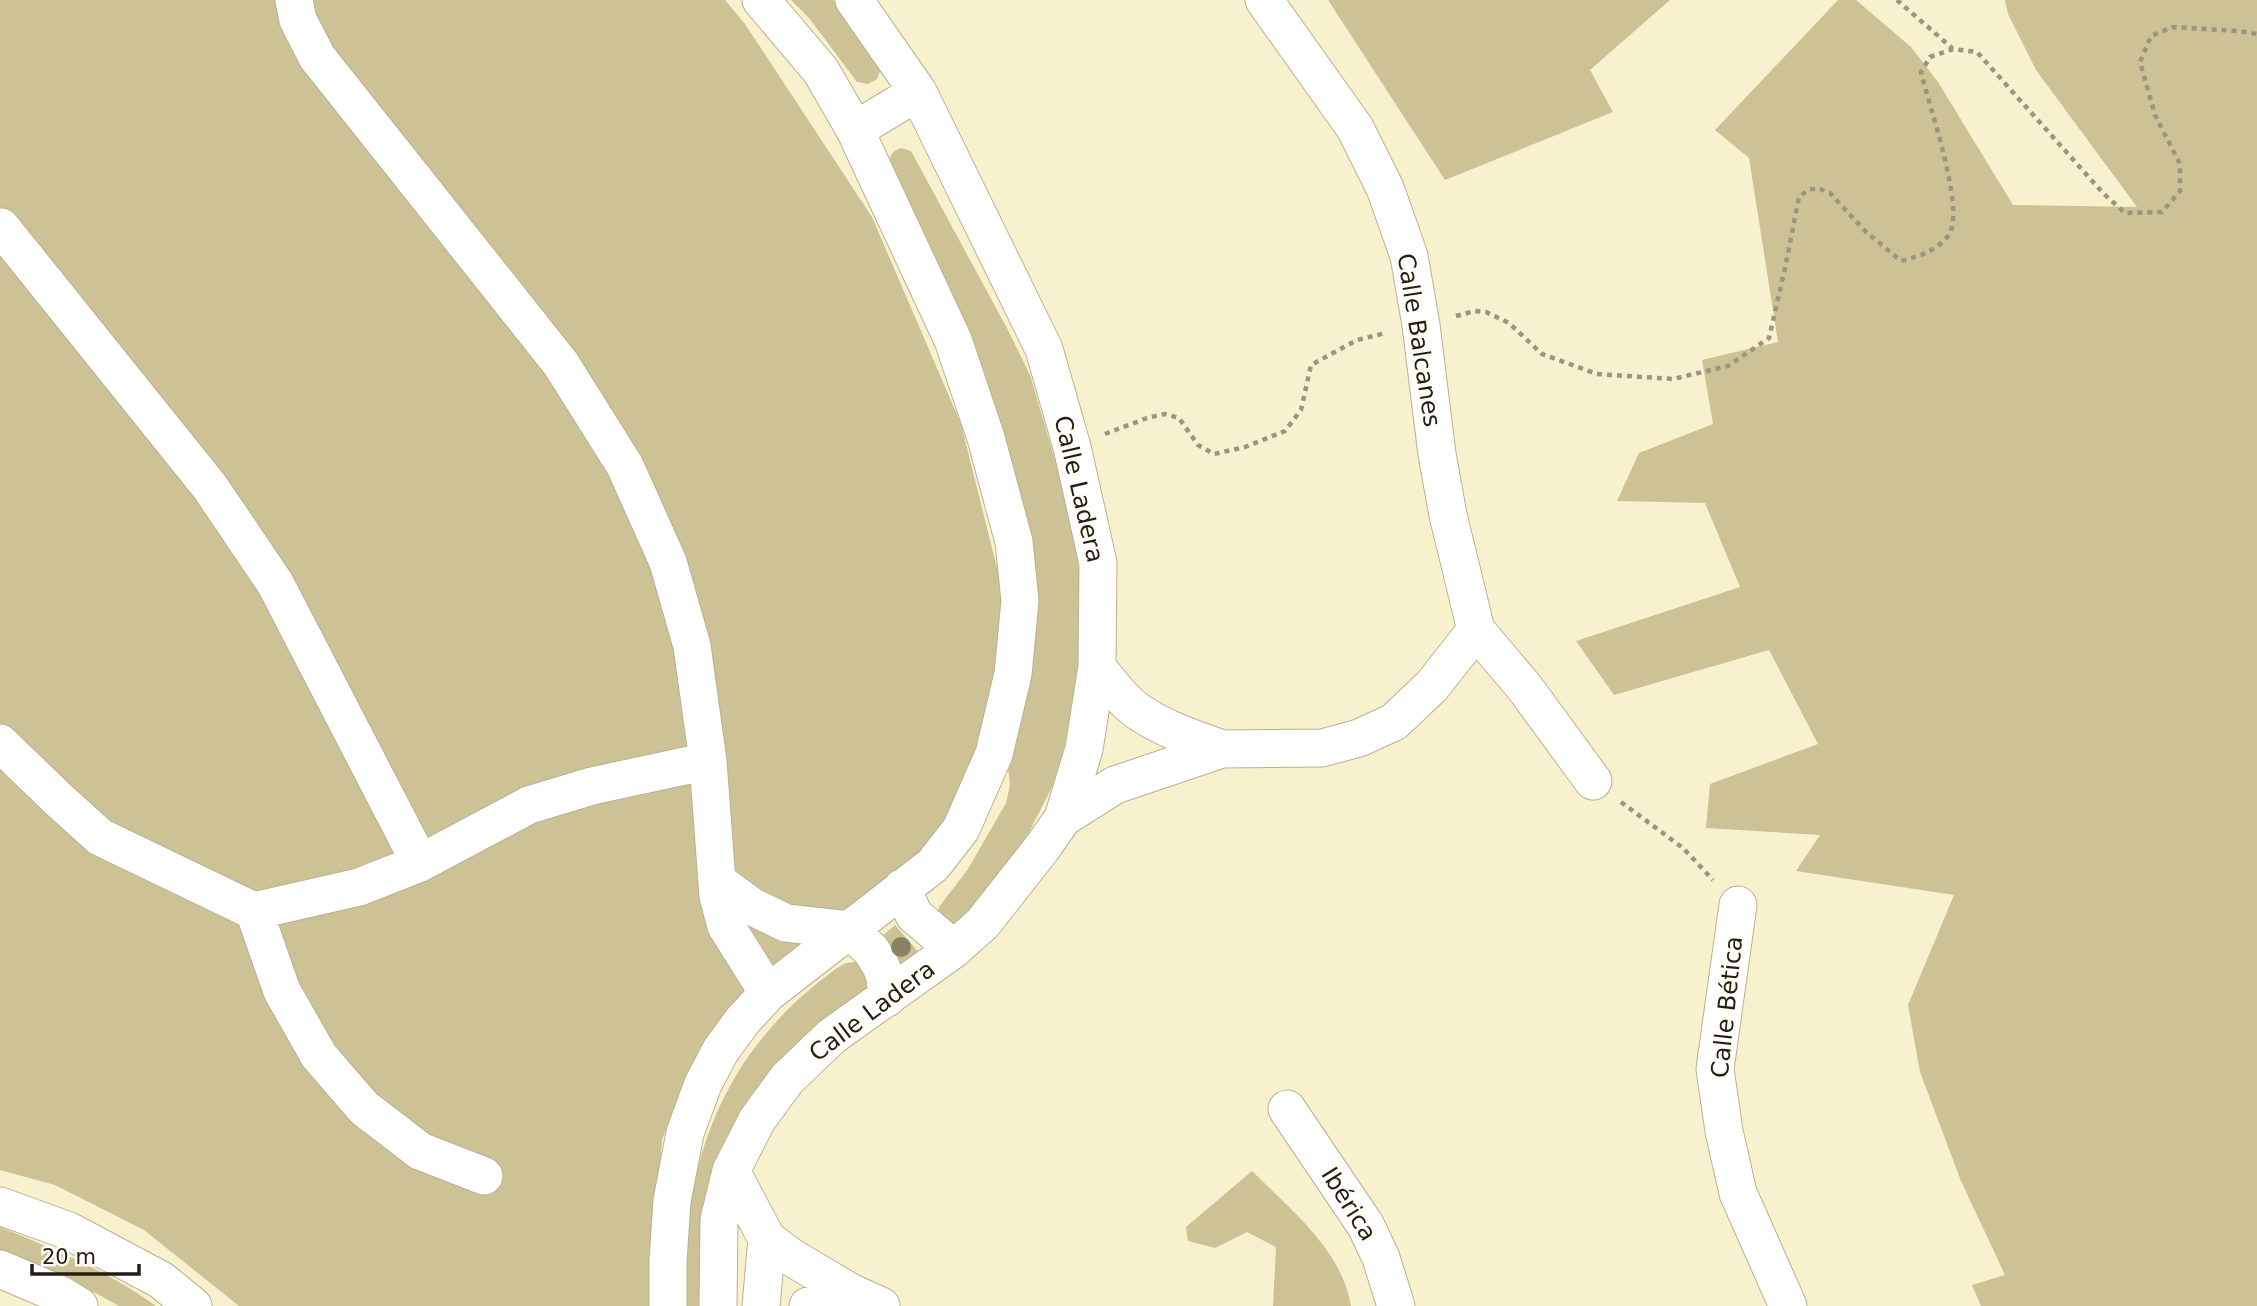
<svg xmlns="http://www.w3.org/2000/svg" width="2257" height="1306" viewBox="0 0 2257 1306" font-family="'DejaVu Sans',sans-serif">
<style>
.green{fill:#ccc296}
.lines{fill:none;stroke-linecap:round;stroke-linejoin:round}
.minor-casing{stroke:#b9b191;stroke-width:39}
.path{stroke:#9a957c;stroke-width:4.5;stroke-dasharray:5 5;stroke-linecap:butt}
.minor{stroke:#fff;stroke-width:37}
.tree{fill:#8a8363}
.labels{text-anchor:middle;stroke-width:7;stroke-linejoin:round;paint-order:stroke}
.street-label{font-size:24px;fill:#221f12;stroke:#fffdf7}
</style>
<rect width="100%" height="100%" fill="#f8f1ce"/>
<path class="green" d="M0 0H725L745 24 872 217 961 424 1005 600 999 678 981 755 949 814 922 851 722 1026 684 1081 662 1140 656 1224 654 1306H239L144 1230 55 1185 0 1170Z
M791 0H833L870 49 881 69 877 79 868 84 857 82 809 18Z
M1328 0H1670L1590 70 1613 112 1445 180Z
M1838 0H1856L1911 47 1938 82 2013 205 2137 207 2036 70 2008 14 2005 0H2257V1306H1981L1972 1285 2005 1275 1961 1181 1920 1072 1908 1005 1954 895 1796 871 1820 835 1706 828 1710 784 1818 744 1769 650 1614 695 1576 641 1740 587 1705 503 1617 501 1639 453 1713 424 1702 360 1778 342 1749 158 1715 130Z
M901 148 911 151 1008 330 1030 375 1067 500 1082 587 1081 666 1063 753 1052 787 1029 832 998 879 955 925 951 926 937 915 939 907 968 869 1006 803 1010 785 1007 759 1031 610 890 168C889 157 890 152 901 148Z
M895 925 922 956 906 970 881 940V937Z
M855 962 862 965 870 989 707 1198 699 1253 700 1306H685C685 1271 684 1235 689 1200 691 1188 696 1175 699 1164 722 1080 767 1019 837 968L846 963Z
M1252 1171C1290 1209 1342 1250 1351 1306H1273L1276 1247 1247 1232 1215 1248 1188 1241 1186 1227Z
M0 1227C54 1249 108 1271 156 1306H119L63 1275 0 1251Z"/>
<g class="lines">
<defs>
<path id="minor" d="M294 0 298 20 317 57 561 364 625 466 668 562 692 646 708 761 718 896 726 926 768 993
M1264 0 1355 128 1385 188 1409 256 1421 325 1437 454 1448 515 1476 630 1525 688 1593 781
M855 130 918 92
M1 227 210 487 275 583 420 863
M1097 667C1111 684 1124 703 1142 714 1166 730 1195 739 1222 749
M0 743 59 800 100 837 254 911 359 887 420 863 529 805 592 786 708 761
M1063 818 1115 785 1222 749 1322 748 1359 738 1394 722 1432 686 1476 630
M717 881 751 906 786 923 849 930 871 950 881 966 885 978 887 998
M902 888 914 915 954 949
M1738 905 1715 1069 1724 1131 1738 1193 1788 1306
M254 911 282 991 319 1056 364 1108 420 1151 484 1176
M1287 1109 1366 1226 1381 1258 1396 1306
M731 1171 767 1239 791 1257 850 1292 881 1306
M0 1206 69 1231 161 1280 193 1306
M0 1269 61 1295 79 1306
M668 1306V1261L672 1201 685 1133 703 1084 721 1050 743 1020 768 993 933 865 961 829 994 754 1013 674 1020 601 1014 542 986 438 953 340 855 130 821 71 761 0
M718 1306 719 1220 731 1171 757 1120 787 1079 832 1036 954 949 983 923 1042 848 1063 818 1084 749 1097 667 1098 563 1072 447 1044 349 918 92 854 0
M761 1306 767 1239
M808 1306 850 1292"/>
</defs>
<use href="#minor" class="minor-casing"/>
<path class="path" d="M1897 0 1952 48
M1456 316 1475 311 1486 312 1509 323 1542 354 1597 374 1673 379 1728 366 1769 338 1785 268 1799 197 1808 190 1818 188 1830 193 1865 231 1901 261C1920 256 1936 251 1948 236 1967 212 1928 103 1921 72L1930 57 1953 49 1977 52 2103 193 2125 213 2162 212 2180 191V164L2155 115 2140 62 2151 36 2173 27 2238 31 2257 34
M1105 434 1147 418 1165 414 1179 418 1198 445 1214 454 1245 447 1285 431 1301 410 1311 365 1357 340 1386 333
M1621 802 1683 848 1713 880"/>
<use href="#minor" class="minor"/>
</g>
<circle class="tree" cx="901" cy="947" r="10"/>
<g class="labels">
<g class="street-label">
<text transform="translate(1419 340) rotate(81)" y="8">Calle Balcanes</text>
<text transform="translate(1079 489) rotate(77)" y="8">Calle Ladera</text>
<text transform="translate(1727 1007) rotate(-84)" y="8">Calle Bética</text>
<text transform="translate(872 1011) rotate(-37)" y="8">Calle Ladera</text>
<text transform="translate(1349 1204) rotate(58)" y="8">Ibérica</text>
</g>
</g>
<path d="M32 1264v10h107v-10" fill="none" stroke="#221f12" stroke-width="3.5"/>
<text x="42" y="1264" font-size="21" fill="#221f12" stroke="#fffdf7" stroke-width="5" paint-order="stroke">20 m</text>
</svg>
